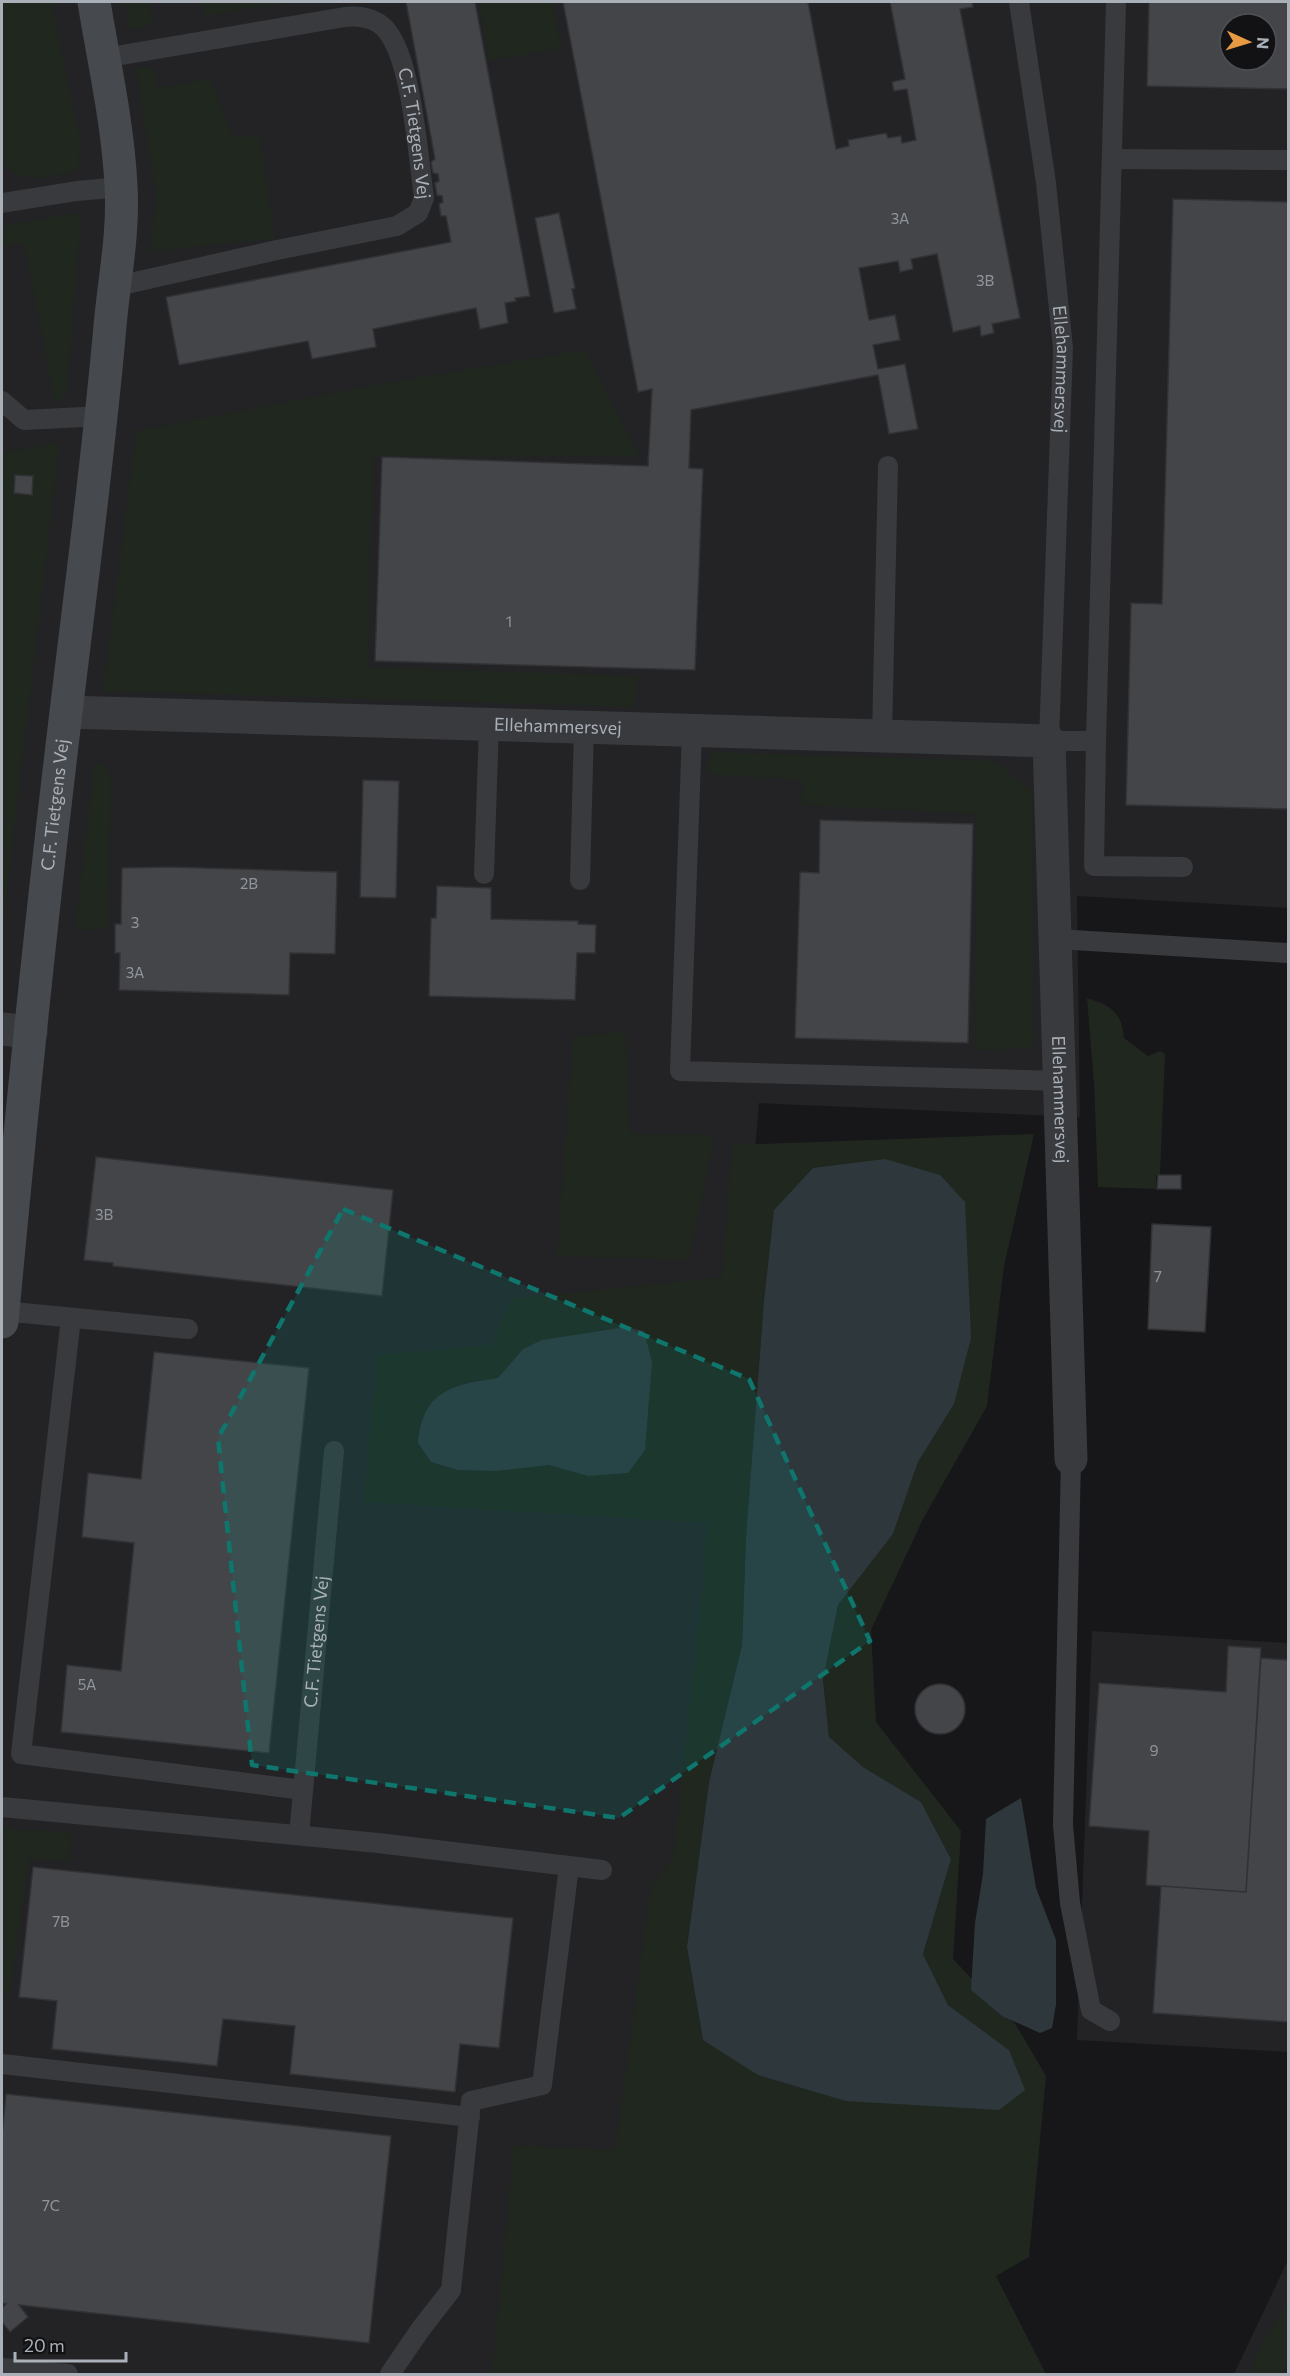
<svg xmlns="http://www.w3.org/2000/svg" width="1290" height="2376" viewBox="0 0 1290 2376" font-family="Commissioner,sans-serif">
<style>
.built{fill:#232326;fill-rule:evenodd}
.green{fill:#1f271f;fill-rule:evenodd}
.water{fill:#2e383c}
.building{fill:#444549;stroke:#313235;stroke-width:1.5;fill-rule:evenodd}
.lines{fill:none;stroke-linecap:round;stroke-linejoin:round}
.lane{stroke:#383a3e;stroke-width:20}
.street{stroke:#383a3e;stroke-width:33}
.secondary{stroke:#46494d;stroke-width:33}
.marked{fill:#0f766e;fill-opacity:0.2;stroke:#0f766e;stroke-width:4.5;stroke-dasharray:12 8;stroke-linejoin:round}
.labels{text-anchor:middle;stroke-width:5;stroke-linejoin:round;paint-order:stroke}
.number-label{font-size:15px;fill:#90959c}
.street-label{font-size:18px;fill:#aab0b8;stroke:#121214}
</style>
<rect width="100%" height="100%" fill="#171719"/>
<path class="built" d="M2 2H1288V908L1077 896 1080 1117 759 1103 652 2367 700 2374H2ZM1230 24H1266V60H1230Z
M1092 1631 1288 1643V2052L1077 2040Z
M1288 2260V2374H1234Z"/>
<path class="green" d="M2 2H51L80 139 78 170C51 176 22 187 2 162Z
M125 2H149L153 24 129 31Z
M202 2H287L205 16Z
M479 2H553L561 48 489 61Z
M154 67 157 88 211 79 232 135 260 138 275 239 150 251 156 195 136 68Z
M81 213 67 395 55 403 24 243 2 247V225Z
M585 350 640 456 373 457 368 667 638 676 634 707 103 691 136 431 375 385Z
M60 442 2 935V453Z
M710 752 994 761 1032 791 1034 1047 975 1051 976 814 801 805 803 780 708 774Z
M104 762 111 778 108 927 75 931 94 765Z
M1087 998C1110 1005 1122 1012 1124 1038L1148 1056 1160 1051 1165 1054 1160 1175H1156V1189L1098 1187 1094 1083Z
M626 1032 630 1133 715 1135 689 1260 557 1256 573 1036Z
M1034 1134 1004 1266 987 1406 923 1519 871 1630 876 1722 961 1831 953 1959 1016 2025 1046 2076 1029 2257 996 2276 1046 2374H492L514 2145 615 2150 651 1886 673 1859 703 1583 707 1523 364 1502 377 1355 492 1345 511 1299 722 1277 732 1145ZM498 1378 628 1473 588 1476 549 1465 496 1471 458 1470 431 1462 418 1443 420 1421 461 1383ZM954 1404 918 1462 893 1534 838 1605 823 1680 829 1738 863 1767 921 1802 951 1859 923 1954 948 2005 1009 2050 703 2040 687 1947 709 1782 742 1645 746 1538Z
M2 1828 72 1833 69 1862 29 1859 10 1993 2 1992Z
M1288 2301V2361L1282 2374H1250L1257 2353Z"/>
<path class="water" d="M885 1159 940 1175 965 1202 971 1338 954 1404 918 1462 893 1534 838 1605 823 1680 829 1737 863 1767 921 1802 951 1859 923 1954 948 2005 1009 2050 1025 2090 999 2110 846 2101 758 2075 703 2040 687 1947 709 1782 742 1645 746 1538 764 1302 774 1210 813 1168Z
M626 1327 644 1331 652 1362 645 1450 628 1473 588 1476 549 1465 496 1471 458 1470 431 1462 418 1443C423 1390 452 1385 498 1378L523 1349 542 1340Z
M1021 1798 1036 1888 1056 1940V2004L1052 2028 1040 2033 1002 2016 971 1990 975 1923 983 1874 986 1819Z"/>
<path class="building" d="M406 2H475L530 296 515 298 516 301 505 303 508 323 480 329 476 308 373 329 376 347 312 359 308 341 179 365 166 297 451 242 446 216H441L439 204 443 202 442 196 437 195 435 183 439 181 438 174 433 173 431 162 435 159Z
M563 2H808L836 149 849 146 848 140 886 133 888 138 901 136 902 143 916 140 907 89 894 91 892 82 905 79 890 2H972L973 7 960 9 1020 318 992 324 994 333 981 336 980 326 953 332 937 254 911 259 913 269 900 272 898 261 859 268 869 320 895 315 900 340 873 345 878 369 905 364 918 429 889 434 878 375 691 410 689 468 703 469 695 670 375 661 382 457 648 466 652 389 638 392Z
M1149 2H1288V89L1147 86ZM1230 24H1266V60H1230Z
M1173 199 1288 202V809L1126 805 1131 603 1162 604Z
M559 213 575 288 572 289 576 309 554 313 535 218Z
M15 475 33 476 32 495 14 493Z
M363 780 399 781 396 898 360 897Z
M820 820 973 824 968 1043 795 1038 800 872 819 873Z
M168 867 337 872 335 954 290 953 289 995 119 990 120 953H115V924H121L122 868Z
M437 886 491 888V919L578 921V924L596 925 595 953H577L575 1000 429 996 431 918H436Z
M96 1157 393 1190 382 1296 113 1266V1263L84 1260Z
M1158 1175H1181V1189H1157Z
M1152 1224 1211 1227 1205 1332 1148 1329Z
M154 1352 309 1368 269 1753 61 1732 67 1665 121 1671 134 1543 82 1537 88 1473 141 1479Z
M1228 1646 1261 1648 1246 1892 1146 1885 1149 1831 1089 1826 1099 1683 1226 1692Z
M1261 1658 1288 1660V2022L1153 2013 1161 1886 1246 1892Z
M915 1709a25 25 0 1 1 50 0a25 25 0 1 1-50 0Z
M33 1867 513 1918 499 2048 460 2044 455 2092 290 2074 295 2026 223 2019 217 2066 52 2049 57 2001 19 1997Z
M6 2094 391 2136 369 2343 19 2305 28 2317 10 2332 2 2322V2308L6 2304 2 2303V2135Z"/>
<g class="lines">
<g class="lane">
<path id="s1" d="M1019 2 1046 183 1063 348 1049 741H1096L1116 2"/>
<path id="s2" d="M104 58 345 17C359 15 377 18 387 31 412 62 418 156 424 198L418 213 397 226 277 250 113 287"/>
<path d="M1112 159 1288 160"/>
<path d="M2 203 77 191 121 187"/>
<path d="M2 401 24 420 102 416"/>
<path d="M692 730 680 1071 1061 1081"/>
<path d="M882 736 888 466"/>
<path d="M1096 741 1094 866 1183 867"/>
<path d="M484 874 489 724"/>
<path d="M580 880 584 727"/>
<path d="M1056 939 1288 953"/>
<path d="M3 1311 188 1329"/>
<path d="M71 1318 21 1754 303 1790"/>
<path d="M1071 1459 1063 1825 1070 1903 1091 2010 1110 2021"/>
<path d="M2 1807 378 1843 602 1870"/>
<path id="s3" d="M299 1835 334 1451"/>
<path d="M2 2064 470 2117"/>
<path d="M2 2368 68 2374"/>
<path d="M390 2374 420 2330 451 2290 471 2101 542 2085 569 1866"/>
</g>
<g class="street">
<path id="s4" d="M66 712 1049 741 1071 1459"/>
<path d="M2 1029 31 1032"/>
</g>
<path class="secondary" id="s5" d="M2 1322C21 1116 42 910 67 704 82 578 99 452 110 326 114 280 124 233 121 186 118 124 104 63 94 2"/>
</g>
<path class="marked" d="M343 1209 749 1379 870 1641 619 1818 252 1765 218 1438Z"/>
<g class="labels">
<g class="number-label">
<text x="900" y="224">3A</text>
<text x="985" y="286">3B</text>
<text x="509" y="627">1</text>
<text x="249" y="889">2B</text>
<text x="135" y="928">3</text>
<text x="135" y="978">3A</text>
<text x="104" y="1220">3B</text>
<text x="1158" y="1282">7</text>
<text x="87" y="1690">5A</text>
<text x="1154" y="1756">9</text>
<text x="61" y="1927">7B</text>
<text x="51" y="2211">7C</text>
</g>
<g class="street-label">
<text dy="6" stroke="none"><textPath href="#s2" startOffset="398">C.F. Tietgens Vej</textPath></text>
<text dy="6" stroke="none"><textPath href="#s1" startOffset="370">Ellehammersvej</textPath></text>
<text dy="6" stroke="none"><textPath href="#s4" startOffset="492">Ellehammersvej</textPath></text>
<text dy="6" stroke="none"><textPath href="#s5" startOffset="520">C.F. Tietgens Vej</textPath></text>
<text dy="6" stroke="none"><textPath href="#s4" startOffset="1342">Ellehammersvej</textPath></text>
<text dy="6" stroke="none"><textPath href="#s3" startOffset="194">C.F. Tietgens Vej</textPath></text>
</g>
</g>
<rect width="1290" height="2376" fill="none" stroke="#aab0b8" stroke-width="6"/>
<g transform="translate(1248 42) rotate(94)"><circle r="28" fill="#121214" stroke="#4f5156" stroke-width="1.5"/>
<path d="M0-4.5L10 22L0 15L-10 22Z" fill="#e79a41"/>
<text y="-9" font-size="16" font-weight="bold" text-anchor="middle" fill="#aab0b8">N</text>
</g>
<path d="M15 2352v9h111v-9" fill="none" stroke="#aab0b8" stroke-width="3"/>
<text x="24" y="2352" font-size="18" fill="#aab0b8" stroke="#121214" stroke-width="4.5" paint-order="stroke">20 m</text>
</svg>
